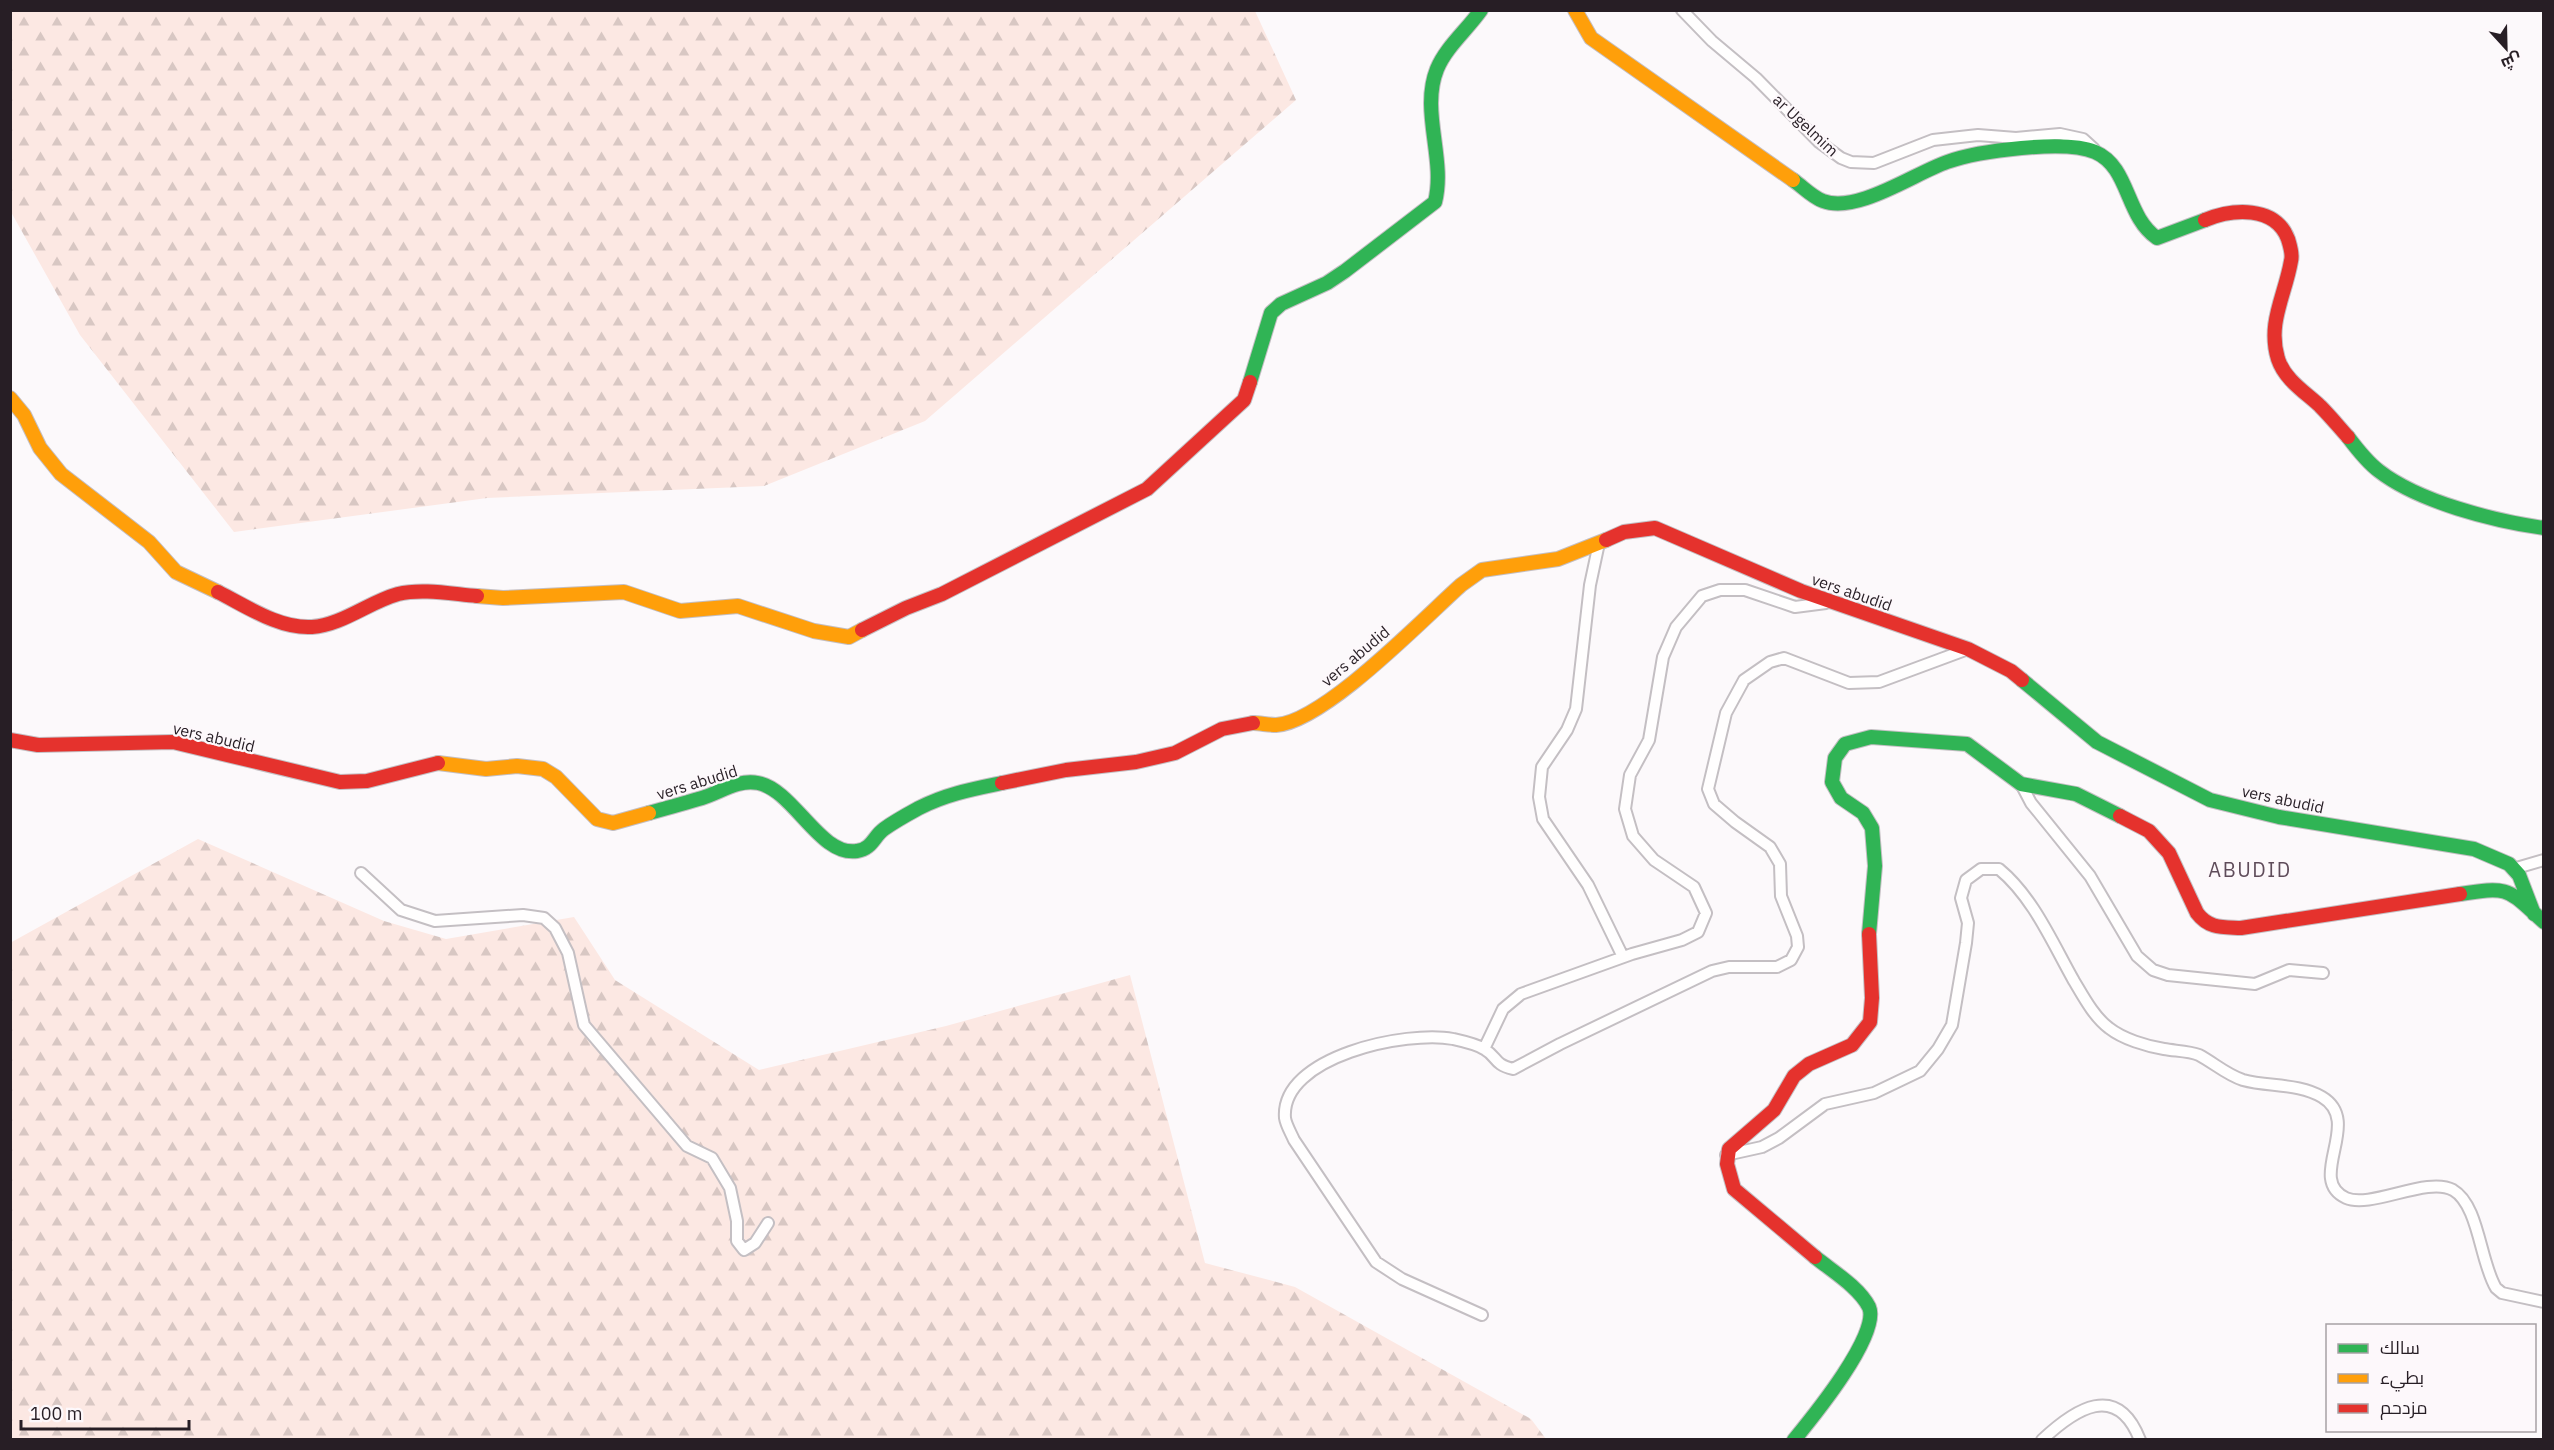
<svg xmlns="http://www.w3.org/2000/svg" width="2554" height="1450" viewBox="0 0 2554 1450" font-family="'IBM Plex Sans',Cairo,sans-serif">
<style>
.forest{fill:url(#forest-firs)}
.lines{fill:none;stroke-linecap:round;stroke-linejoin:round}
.street-casing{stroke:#c4bfc3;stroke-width:14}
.fast-casing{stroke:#c4bfc3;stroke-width:16}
.slow-casing{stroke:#c4bfc3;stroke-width:16}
.jam-casing{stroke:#c4bfc3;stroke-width:16}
.street{stroke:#fffefe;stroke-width:10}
.fast{stroke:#30b455;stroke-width:14}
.slow{stroke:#ff9f0a;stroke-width:14}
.jam{stroke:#e5322d;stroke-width:14}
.labels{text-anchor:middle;stroke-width:4.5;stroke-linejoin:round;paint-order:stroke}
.street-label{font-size:16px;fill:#271e25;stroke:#fdf8fb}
.quarter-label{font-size:20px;letter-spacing:1.5px;fill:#5f4c5a;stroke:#fdf8fb}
</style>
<defs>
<pattern id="forest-firs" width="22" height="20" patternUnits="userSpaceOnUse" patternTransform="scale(1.5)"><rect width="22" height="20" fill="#fce8e3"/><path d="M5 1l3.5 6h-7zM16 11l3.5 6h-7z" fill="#d8c7c3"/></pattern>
</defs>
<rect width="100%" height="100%" fill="#fcf9fb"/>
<path class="forest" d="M10 11H1255L1296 100 925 421 764 486 487 498 234 532 80 335 11 212Z
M198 839 384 921 446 939 574 917 615 980 759 1070 946 1026 1130 975 1205 1263 1295 1287 1531 1419 1546 1439H11L10 943Z"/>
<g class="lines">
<defs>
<path id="street" d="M1682 10 1712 41 1756 78 1819 142 1841 158 1851 162 1874 163 1933 140 1978 135 2016 138 2060 134 2083 139 2094 149
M1599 543 1590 585 1576 709 1567 730 1542 767 1539 797 1543 819 1588 885 1623 957
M2021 784 2031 803 2090 876 2137 956 2153 970 2168 975 2255 984 2289 970 2323 973
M2513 869 2544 860
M361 873 401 910 435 921 523 915 544 918 555 928 568 953 584 1025 687 1146 712 1158 730 1188 737 1221V1241L744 1250 755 1243 768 1223
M1484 1049 1503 1009 1521 994 1632 954 1682 940 1698 932 1706 913 1694 887 1654 860 1633 836 1625 809 1630 775 1649 740 1663 657 1676 627 1702 596 1720 590H1745L1795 607 1826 603
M1726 1155 1762 1147 1779 1138 1825 1104 1874 1093 1920 1071 1938 1049 1952 1025 1966 943 1968 923 1961 898 1966 880 1981 869H1999C2033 897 2052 942 2074 981 2083 996 2094 1017 2109 1028 2123 1039 2146 1046 2164 1049 2175 1051 2189 1051 2199 1055 2214 1063 2227 1075 2243 1080 2268 1087 2299 1083 2322 1097 2364 1122 2305 1179 2346 1198 2371 1209 2427 1176 2453 1190 2479 1205 2480 1262 2496 1288L2502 1293 2544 1302
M1482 1315 1402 1279 1376 1262 1294 1140C1291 1133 1286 1125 1285 1118 1280 1056 1408 1030 1453 1039 1462 1041 1476 1044 1484 1049 1498 1057 1493 1064 1513 1069L1560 1044 1712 971 1729 967H1777L1791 960 1798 947 1797 936 1781 896 1780 864 1770 847 1735 822 1714 804 1708 789 1726 713 1744 680 1770 662 1784 658 1849 683 1879 682 1968 649
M2042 1440C2075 1409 2117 1381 2140 1440"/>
<path id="fast" d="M1793 180C1802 186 1812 197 1823 201 1857 214 1915 173 1947 162 1978 151 2065 139 2095 152 2130 167 2125 216 2157 238L2205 220
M1250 382 1271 313 1281 304 1327 283 1345 271 1435 202C1446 159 1420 111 1437 69 1446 47 1467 30 1481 10
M2348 437C2357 449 2367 462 2379 471 2419 502 2494 521 2544 528
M2022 680 2097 742 2210 800 2279 817 2474 849 2509 864 2519 875 2534 914
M649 813C667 808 685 803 702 798 721 792 738 779 758 783 794 790 820 857 857 851 872 849 874 836 884 829 895 821 908 814 919 808 946 794 973 789 1002 783
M2460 894C2511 886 2507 889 2544 922
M1869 934 1875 866 1872 828 1863 813 1841 798 1832 782 1835 758 1845 744 1871 737 1967 744 2021 784 2076 794 2120 816
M1794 1440C1812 1418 1881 1334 1869 1307 1859 1287 1832 1271 1815 1257"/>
<path id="slow" d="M1575 10 1591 38 1793 180
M10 398 24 415 40 448 61 474 149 542 176 572 218 592
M477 596 503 598 624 592 680 611 738 606 814 631 849 637 862 630
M1253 723C1260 723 1268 725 1276 725 1324 722 1423 619 1461 585L1482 570 1558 559 1606 540
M438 763 486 769 517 766 543 769 556 777 597 819 613 823 649 813"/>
<path id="jam" d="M2205 220C2232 209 2275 205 2288 239 2290 246 2293 254 2291 261 2285 296 2267 323 2278 359 2285 380 2305 392 2320 406 2330 416 2339 427 2348 437
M1606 540 1624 532 1655 528 1801 591 1968 649 2011 671 2022 680
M218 592C246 606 279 629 312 627 342 625 369 602 398 594 422 588 452 594 477 596
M862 630 906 608 942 594 1147 489 1244 400 1250 382
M10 740 38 745 173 742 340 782 367 781 438 763
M1002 783 1066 770 1136 762 1175 753 1222 729 1253 723
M2120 816 2149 831 2169 853 2197 913C2209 929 2223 927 2241 928L2460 894
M1815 1257 1734 1189 1727 1164 1729 1149 1774 1110 1794 1076 1809 1064 1852 1045 1870 1022 1872 998 1869 934"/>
</defs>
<use href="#street" class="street-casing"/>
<use href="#fast" class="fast-casing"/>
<use href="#slow" class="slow-casing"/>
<use href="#jam" class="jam-casing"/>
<use href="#street" class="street"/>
<use href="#fast" class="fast"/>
<use href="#slow" class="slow"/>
<use href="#jam" class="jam"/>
</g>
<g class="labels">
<g class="street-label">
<text transform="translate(1806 125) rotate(43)" y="6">ar Ugelmim</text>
<text transform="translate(1852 592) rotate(19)" y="6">vers abudid</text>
<text transform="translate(1355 656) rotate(-40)" y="6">vers abudid</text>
<text transform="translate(214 737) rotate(13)" y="6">vers abudid</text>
<text transform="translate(697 782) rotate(-17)" y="6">vers abudid</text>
<text transform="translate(2283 799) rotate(12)" y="6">vers abudid</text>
</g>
<g class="quarter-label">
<text x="2250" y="877">ABUDID</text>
</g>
</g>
<rect width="2554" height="1450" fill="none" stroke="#271e25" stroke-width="24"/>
<rect x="2326" y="1324" width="210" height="108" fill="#fdf8fb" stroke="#a7a1a5" stroke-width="1.5"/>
<rect x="2338" y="1344" width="30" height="9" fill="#30b455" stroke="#a7a1a5" stroke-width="1.5"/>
<text x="2380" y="1354" font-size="18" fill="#271e25">سالك</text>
<rect x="2338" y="1374" width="30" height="9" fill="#ff9f0a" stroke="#a7a1a5" stroke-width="1.5"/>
<text x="2380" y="1384" font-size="18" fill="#271e25">بطيء</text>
<rect x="2338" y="1404" width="30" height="9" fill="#e5322d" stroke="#a7a1a5" stroke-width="1.5"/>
<text x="2380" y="1414" font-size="18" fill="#271e25">مزدحم</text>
<g transform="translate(2506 48) rotate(158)" stroke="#fdf8fb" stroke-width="4.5" paint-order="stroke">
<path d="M0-4.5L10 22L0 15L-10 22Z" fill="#271e25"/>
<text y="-9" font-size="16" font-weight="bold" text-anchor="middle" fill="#271e25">ش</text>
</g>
<path d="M21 1420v9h168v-9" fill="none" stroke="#271e25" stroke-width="3"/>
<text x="30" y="1420" font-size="18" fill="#271e25" stroke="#fdf8fb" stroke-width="4.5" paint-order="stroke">100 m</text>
</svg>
